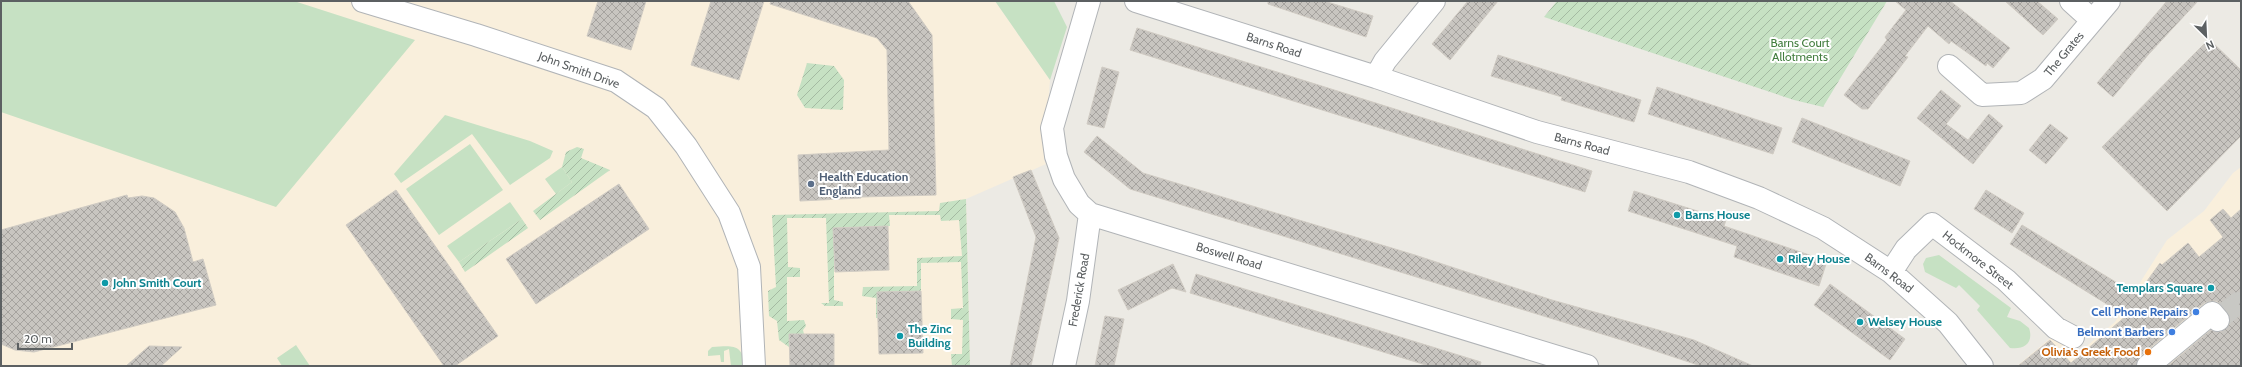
<svg xmlns="http://www.w3.org/2000/svg" width="2242" height="367" viewBox="0 0 2242 367" font-family="Cabin,sans-serif">
<style>
.commercial{fill:#f9efdc}
.green{fill:#c6e1c3}
.garden{fill:url(#garden-furrows)}
.building{fill:url(#building-cross-hatch);stroke:#d0cbc3}
.lines{fill:none;stroke-linecap:round;stroke-linejoin:round}
.minor-tunnel{stroke:#c8c8c4;stroke-width:22;stroke-dasharray:22 11;stroke-linecap:butt}
.minor-casing{stroke:#b1b4b7;stroke-width:24}
.minor{stroke:#fff;stroke-width:22}
.service-dot{fill:#5c6f8a;stroke:#fff;stroke-width:1.5}
.culture-dot{fill:#0f9aa8;stroke:#fff;stroke-width:1.5}
.shop-dot{fill:#3f7fe0;stroke:#fff;stroke-width:1.5}
.food-dot{fill:#e8710a;stroke:#fff;stroke-width:1.5}
.labels{text-anchor:middle;stroke-width:4;stroke-linejoin:round;paint-order:stroke}
.park-label{font-size:12px;fill:#437e3f;stroke:#fff}
.street-label{font-size:12px;fill:#5c6062;stroke:#fff}
.service-label{font-size:12px;font-weight:bold;fill:#4e5e75;stroke:#fff;text-anchor:start}
.culture-label{font-size:12px;font-weight:bold;fill:#0d838f;stroke:#fff;text-anchor:start}
.shop-label{font-size:12px;font-weight:bold;fill:#366cbe;stroke:#fff;text-anchor:end}
.food-label{font-size:12px;font-weight:bold;fill:#c56008;stroke:#fff;text-anchor:end}
</style>
<defs>
<pattern id="garden-furrows" width="10" height="10" patternUnits="userSpaceOnUse"><rect width="10" height="10" fill="#c6e1c3"/><path d="M-1 1l2-2M0 10L10 0M9 11l2-2" fill="none" stroke="#a4baa2"/></pattern>
<pattern id="building-cross-hatch" width="8" height="8" patternUnits="userSpaceOnUse"><rect width="8" height="8" fill="#c8c5c0"/><path d="M0 0l8 8M0 8l8-8" fill="none" stroke="#a6a39f"/></pattern>
</defs>
<rect width="100%" height="100%" fill="#eceae4"/>
<path class="commercial" d="M1 1H995L1050 80 1044 160 1046 164 966 199 970 366H1Z
M2241 167V366H2017L2054 335 2075 356 2115 322 2167 240 2204 211 2233 173Z"/>
<path class="green" d="M1 1H294L415 40 276 207 1 112Z
M995 1H1054L1067 27 1050 80Z
M445 115 530 141 553 151 550 158 510 185 472 134 401 183 394 174Z
M470 144 503 190 439 235 406 189Z
M562 167 572 182 556 194 545 179Z
M510 202 522 219 459 262 447 246Z
M1939 255 2011 308 2007 317 2020 321 2029 328C2034 343 2024 350 2010 348L1977 310 1980 306 1959 285 1956 288 1925 272 1923 264 1926 258Z
M296 345 310 366H282L277 358Z
M712 347C733 346 741 343 746 366H731L729 349 724 351V362H721L720 355 708 356V351Z"/>
<path class="garden" d="M1557 1H1887L1823 107 1794 100 1544 17Z
M807 63 834 66 844 80 843 110 805 108 797 95Z
M577 147 584 149 581 158 610 170 540 220 533 211 572 182 562 167 566 152Z
M966 199 970 366H952L951 354H962L963 320 951 319V309L963 308 961 262 921 263V291L878 292V318H876V298L862 296 863 287 917 286V258L962 256 959 220 941 221 940 215H889L890 226 834 228V300L843 302V306H825L821 303H829L826 218H787L788 267 800 268V277H787V321L804 320 806 326 803 330 804 334H789V347L779 340 777 321 769 316 768 291 776 287 772 215 939 211 940 203Z
M522 219 528 228 465 272 459 262Z"/>
<path class="building" d="M598 1H646L631 50 587 36Z
M711 1H764L739 80 691 65Z
M771 1H908L932 35 936 195 861 197V198L800 201 798 155 889 150 887 50 877 38 770 4Z
M1268 1H1324L1373 16 1366 37 1268 4Z
M1468 1H1498L1450 60 1432 44Z
M1895 1H1950L2010 48 1993 68 1987 63 1986 66 1951 41 1949 44 1928 26 1905 56 1908 57 1868 109H1862L1844 95 1887 40 1885 37 1906 10Z
M2005 1H2037L2058 19 2043 35Z
M2167 1H2198L2148 55 2113 97 2097 83Z
M1137 28 1592 171 1585 192 1130 50Z
M2209 39 2241 70V136L2167 211 2102 147Z
M1498 55 1641 100 1634 122 1561 100 1562 97 1491 76Z
M1102 67 1119 72 1104 128 1087 124Z
M1657 87 1782 128 1773 154 1648 114Z
M1941 90 1961 106 1946 124 1968 140 1989 114 2003 126 1973 164 1917 118Z
M1802 118 1910 161 1900 186 1792 142Z
M2050 124 2068 138 2046 164 2029 150Z
M1097 136 1143 173 1415 255 1552 300 1694 340 1753 366H1701L1628 342 1130 189 1084 152Z
M1031 170 1059 238 1031 366H1010L1036 237 1013 177Z
M619 184 649 229 536 304 506 259Z
M396 190 498 336 455 366H444L346 225Z
M1986 190 2024 213 2012 233 1974 209Z
M1634 191 1726 220 1724 226 1827 261 1819 286 1734 257 1737 246 1628 211Z
M127 195 128 198 142 196 154 198 175 212 184 228 193 262 203 259 216 305 34 352 15 350 1 344V230Z
M2223 209 2231 218 2241 209V366H2168L2211 330 2221 332 2230 324V318L2227 312 2217 301H2210L2204 303 2140 356 2136 366H2018L2050 340 2071 363 2126 316 2010 244 2022 225 2137 295 2160 263 2162 265 2188 243 2199 257 2223 237 2210 220Z
M888 226 889 270 835 272 833 228Z
M1173 264 1186 292 1172 288 1128 310 1118 290Z
M1196 274 1481 362 1480 366H1429L1190 293Z
M1830 284 1905 339 1890 360 1814 305Z
M921 291 923 353 879 354 877 292Z
M1105 316 1124 319 1114 366H1095Z
M789 334H834V366H790Z
M149 346 182 347 161 366H126Z"/>
<g class="lines">
<path class="minor-tunnel" d="M2222 316 2238 303 2241 307"/>
<defs>
<path id="minor" d="M363 1 476 35 616 81 656 108 686 146 729 213 749 267 754 366
M1089 1 1052 128 1056 156 1064 179 1079 204 1090 214 1587 366
M1136 1 1376 77 1537 132 1689 172 1759 198 1823 228 1891 272 1948 323 1982 366
M2071 1 2092 20
M1949 66 1982 95 2021 93 2043 79 2109 1
M1376 77 1385 61 1434 1
M1891 272 1906 249 1932 224 2006 280 2056 328 2073 337
M1064 366 1078 301 1090 214
M2148 366 2212 313 2218 320"/>
</defs>
<use href="#minor" class="minor-casing"/>
<use href="#minor" class="minor"/>
</g>
<circle class="service-dot" cx="811" cy="184" r="4"/>
<g class="culture-dot">
<circle cx="1677" cy="215" r="4"/>
<circle cx="1780" cy="259" r="4"/>
<circle cx="105" cy="283" r="4"/>
<circle cx="2211" cy="288" r="4"/>
<circle cx="1860" cy="322" r="4"/>
<circle cx="900" cy="336" r="4"/>
</g>
<g class="shop-dot">
<circle cx="2196" cy="312" r="4"/>
<circle cx="2172" cy="332" r="4"/>
</g>
<circle class="food-dot" cx="2148" cy="352" r="4"/>
<g class="labels">
<g class="park-label">
<text x="1800" y="47">Barns Court<tspan x="1800" dy="14">Allotments</tspan></text>
</g>
<g class="street-label">
<text transform="translate(1274 45) rotate(18)" y="4">Barns Road</text>
<text transform="translate(2064 54) rotate(-50)" y="4">The Grates</text>
<text transform="translate(579 70) rotate(20)" y="4">John Smith Drive</text>
<text transform="translate(1582 144) rotate(15)" y="4">Barns Road</text>
<text transform="translate(1229 256) rotate(17)" y="4">Boswell Road</text>
<text transform="translate(1978 260) rotate(38)" y="4">Hockmore Street</text>
<text transform="translate(1889 273) rotate(37)" y="4">Barns Road</text>
<text transform="translate(1079 290) rotate(-80)" y="4">Frederick Road</text>
</g>
<g class="service-label">
<text x="819" y="181">Health Education<tspan x="819" dy="14">England</tspan></text>
</g>
<g class="culture-label">
<text x="1685" y="219">Barns House</text>
<text x="1788" y="263">Riley House</text>
<text x="113" y="287">John Smith Court</text>
<text x="2203" y="292" text-anchor="end">Templars Square</text>
<text x="1868" y="326">Welsey House</text>
<text x="908" y="333">The Zinc<tspan x="908" dy="14">Building</tspan></text>
</g>
<g class="shop-label">
<text x="2188" y="316">Cell Phone Repairs</text>
<text x="2164" y="336">Belmont Barbers</text>
</g>
<g class="food-label">
<text x="2140" y="356">Olivia's Greek Food</text>
</g>
</g>
<rect width="2242" height="367" fill="none" stroke="#5c6062" stroke-width="4"/>
<g transform="translate(2206 36) rotate(156)" stroke="#ffffff" stroke-width="3" paint-order="stroke">
<path d="M0-3L7 15L0 10L-7 15Z" fill="#5c6062"/>
<text y="-6" font-size="11" font-weight="bold" text-anchor="middle" fill="#5c6062">N</text>
</g>
<path d="M18 343v6h54v-6" fill="none" stroke="#5c6062" stroke-width="2"/>
<text x="24" y="343" font-size="12" fill="#5c6062" stroke="#ffffff" stroke-width="3" paint-order="stroke">20 m</text>
</svg>
